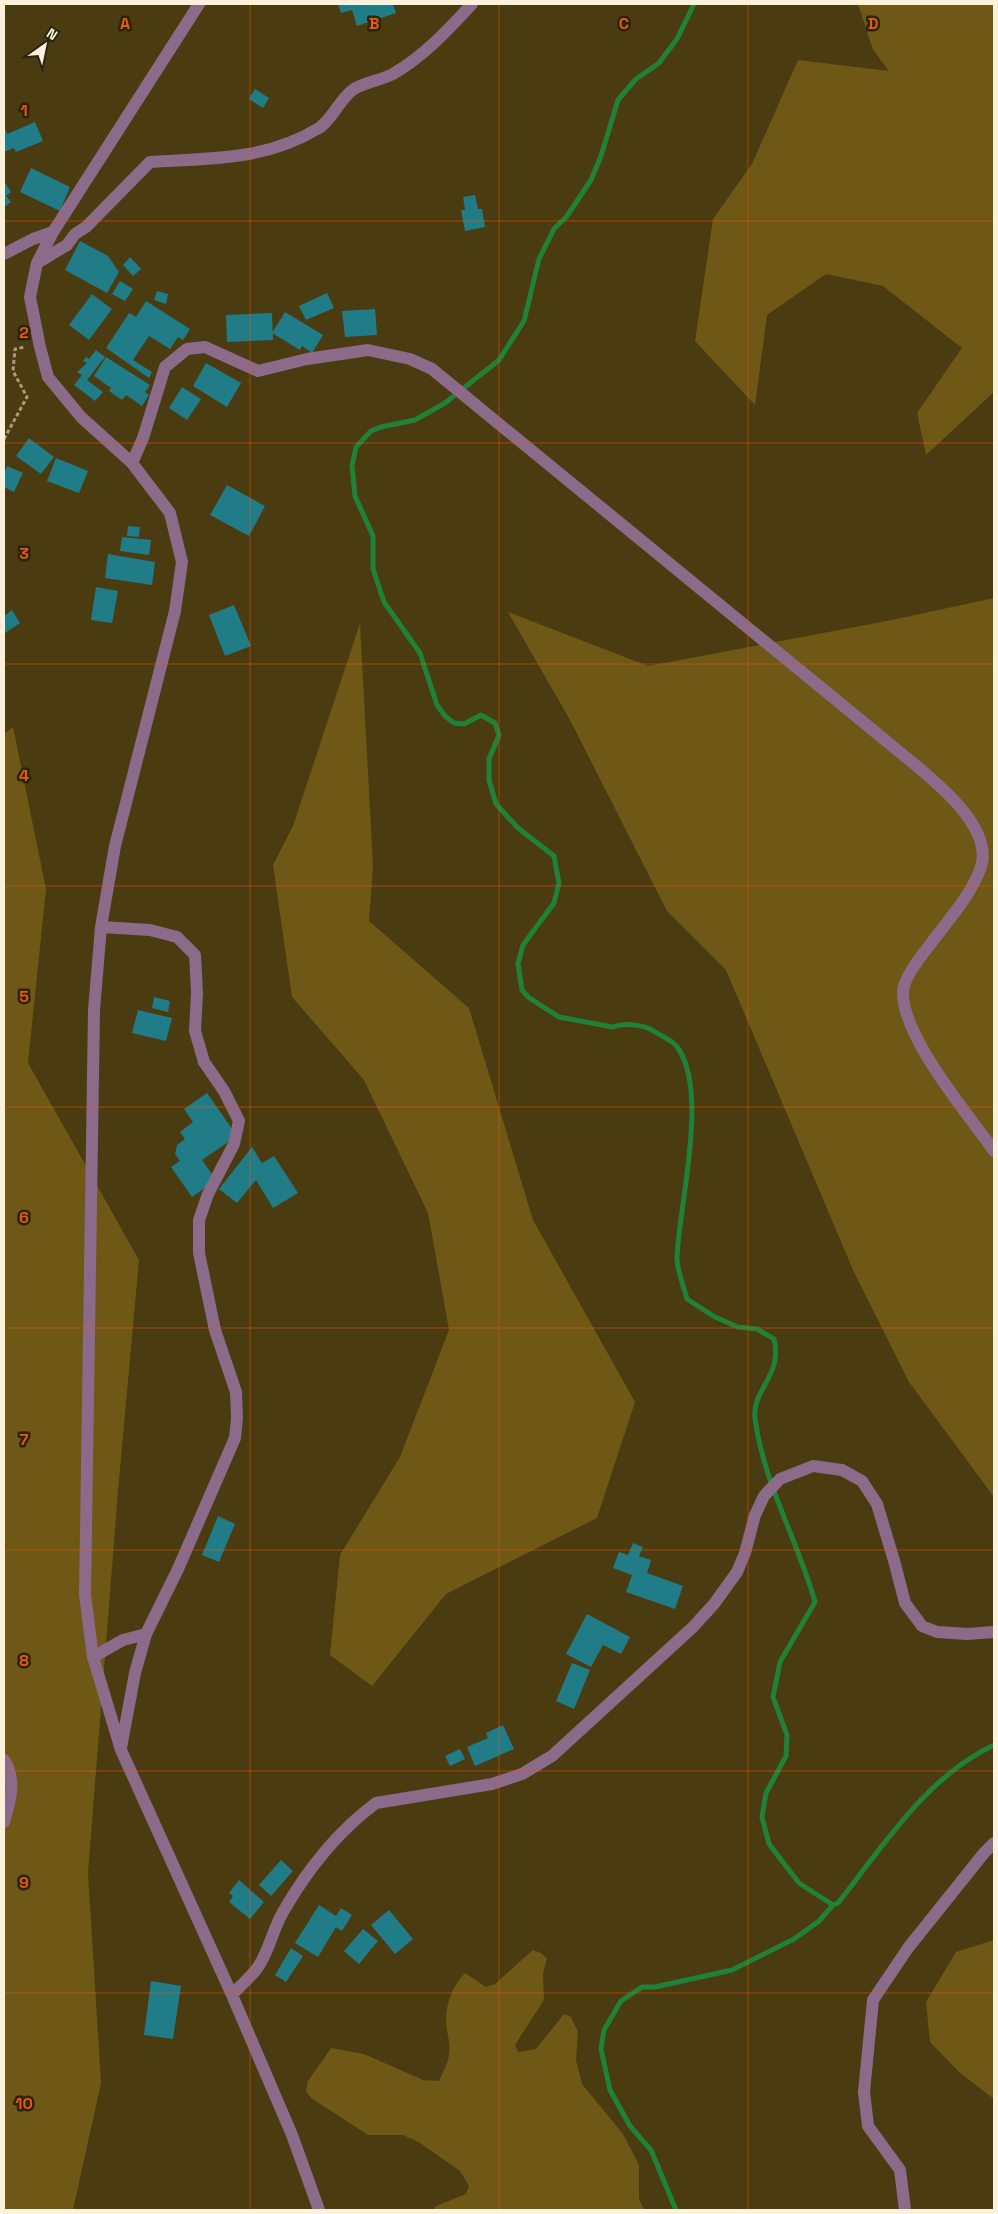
<svg xmlns="http://www.w3.org/2000/svg" width="998" height="2214" viewBox="0 0 998 2214" font-family="'Space Grotesk',sans-serif">
<style>
.green{fill:#6f5715}
.lines{fill:none;stroke-linecap:round;stroke-linejoin:round}
.stream{stroke:#208139;stroke-width:5}
.building{fill:#207c87}
.path{stroke:#a99c7c;stroke-width:3;stroke-dasharray:4 2.5;stroke-linecap:butt}
.minor{stroke:#8b6a8a;stroke-width:12}
.grid{fill:none;stroke:#e8590c;stroke-width:1;stroke-opacity:0.55}
.grid-label{font-size:16px;text-anchor:middle;font-weight:bold;fill:#e8590c;stroke:#2b2412;stroke-width:5;stroke-linejoin:round;paint-order:stroke}
</style>
<rect width="100%" height="100%" fill="#4b3b10"/>
<path class="green" d="M858 4H994V392L926 455 917 413 962 348 883 286 826 274 767 315 755 405 695 341 713 219 752 164 798 60 889 71 873 50Z
M994 598V1497L909 1382 853 1270 726 970 667 911 570 720 508 612 648 666 892 620Z
M360 623 373 866 369 921 469 1008 533 1220 635 1402 597 1518 446 1594 372 1686 330 1655 340 1555 400 1457 449 1330 428 1213 364 1080 292 997 273 865 293 826Z
M13 727 46 889 28 1063 139 1260 118 1491 88 1873 101 2083 73 2210H4V734Z
M994 1940V2099L959 2072 930 2042 926 2002 956 1952Z
M533 1950 541 1953 547 1958 543 1974 544 2000 515 2045 518 2052 536 2049 564 2014 571 2017 578 2032 576 2060 582 2084 623 2134 639 2165V2199L644 2210H433L436 2206 466 2194 469 2186 460 2171 420 2143 403 2135H368L311 2098 306 2091 308 2081 331 2048 364 2054 423 2080 439 2081C442 2073 448 2064 449 2055 451 2042 446 2032 446 2020 446 2003 453 1985 465 1973L486 1987 495 1984Z"/>
<g class="lines">
<path class="stream" d="M694 4 677 39 659 63 636 79 618 100 601 156 591 180 567 216 554 229 539 259 524 321 499 360 445 403 415 420 381 427 371 431 356 447 352 465 355 496 373 536V569L384 602 420 653 437 705 445 716 454 723 464 724 481 715 495 723 499 735 489 759V780L496 804 518 828 554 856 559 883 554 903 523 945 518 964 522 990 528 997 559 1017 613 1027C625 1022 646 1025 657 1033 663 1037 674 1041 678 1048 709 1093 679 1204 677 1258 677 1271 684 1287 687 1299L715 1317 738 1327 757 1329 774 1339C783 1376 752 1389 755 1418 763 1482 798 1541 815 1602L780 1662 773 1697 787 1735 786 1756 766 1793 762 1817 769 1844 799 1883 833 1905
M676 2210 651 2150 630 2126 610 2090 601 2049 604 2030 621 2001 642 1987H655L732 1970 794 1939 819 1921 833 1905 838 1903C884 1845 926 1777 994 1745"/>
</g>
<path class="building" d="M338 4H393L396 13 357 26 352 10 341 13Z
M255 89 269 98 263 108 249 99Z
M35 122 43 141 16 152 14 148 4 152V126L7 134Z
M31 168 70 187 60 211 20 192Z
M4 181 11 192 6 196 11 202 4 207Z
M475 195 478 209H482L485 227 465 231 461 210H465L463 197Z
M80 241 108 256 119 272 107 293 65 270Z
M130 257 141 269 133 276 123 265Z
M120 281 133 289 125 301 112 294Z
M157 291 168 294 166 304 154 300Z
M327 293 334 308 306 320 299 306Z
M92 294 112 309 89 340 69 325Z
M146 301 190 329 183 340 178 337 170 349 149 336 133 360 152 372 149 378 106 348 129 313 136 317Z
M375 309 377 335 345 337 342 311Z
M285 312 323 335 312 353 302 346 300 350 272 333Z
M272 313 273 340 227 342 226 315Z
M96 350 105 357 87 380 103 392 95 401 74 385 82 375 77 372 87 363 83 361 86 357 89 359Z
M106 357 150 385 145 392 149 395 142 406 126 395 122 400 109 391 111 388 94 376Z
M206 363 241 383 227 407 193 386Z
M182 387 201 399 187 420 169 408Z
M29 438 54 457 41 474 16 456Z
M56 458 88 471 79 493 47 481Z
M7 466 23 473 14 492 4 487V473Z
M227 485 265 506 249 536 210 515Z
M128 526 140 527 139 537 127 536Z
M122 537 151 540 149 555 120 551Z
M108 554 155 562 152 585 105 578Z
M96 587 118 591 112 623 91 620Z
M234 605 251 646 225 656 209 615Z
M12 610 20 623 5 633 4 616Z
M154 997 170 1001 168 1012 152 1008Z
M138 1010 172 1018 166 1041 132 1033Z
M207 1093 237 1136 202 1160 216 1180 192 1197 171 1167 180 1161 175 1154 177 1145 185 1139 180 1132 193 1122 184 1109Z
M252 1147 262 1163 274 1156 298 1193 273 1208 256 1180 237 1203 219 1189Z
M218 1516 235 1524 219 1562 202 1555Z
M633 1543 643 1547 639 1556 651 1560 647 1573 683 1586 675 1609 626 1592 632 1575 613 1568 619 1552 628 1555Z
M587 1614 630 1637 621 1654 603 1645 591 1667 566 1654Z
M572 1663 590 1670 574 1709 556 1701Z
M503 1725 514 1749 475 1766 467 1747 488 1738 486 1733Z
M460 1749 465 1759 450 1766 445 1756Z
M281 1860 293 1871 271 1896 259 1885Z
M239 1880 264 1902 250 1919 229 1902 233 1896 229 1893Z
M319 1905 336 1916 341 1908 352 1915 342 1931 336 1927 318 1957 295 1943Z
M389 1910 413 1939 395 1954 371 1925Z
M363 1929 378 1941 359 1964 344 1951Z
M291 1948 303 1956 286 1982 275 1975Z
M151 1981 181 1986 173 2039 144 2035Z"/>
<g class="lines">
<path class="path" d="M4 439 27 397 13 371 15 349 25 347"/>
<path class="minor" d="M199 4 53 232 37 263 30 297 40 347 48 377 81 417 132 463 170 513 182 562 175 611 115 846 101 927 94 1010 85 1595 93 1657 121 1750 232 1995 292 2135 319 2210
M4 254 33 239 53 232
M37 263 67 245 75 234 86 227 150 162C210 158 265 161 319 128 333 119 340 98 354 89 366 82 381 80 393 74 424 56 449 29 472 4
M132 463 143 438 165 367 187 349 205 347 258 371 307 359 368 350 410 359 432 369 885 740C915 766 996 821 981 867 971 896 947 921 929 946 921 956 903 979 903 992 902 1037 968 1114 994 1151
M101 927 150 930 177 937 195 955 197 993 195 1031 204 1062 224 1091 239 1121 234 1144 208 1194 199 1220V1253L215 1330 236 1392 237 1418 235 1438 178 1569 146 1634 135 1673 121 1748
M93 1657 123 1640 146 1634
M4 1760C17 1779 10 1802 4 1822
M232 1995C240 1986 251 1977 258 1967 269 1951 273 1929 283 1912 307 1870 337 1832 376 1803L492 1784 522 1774 552 1756 693 1627 714 1604 737 1572 745 1553 755 1515 764 1496 780 1479 813 1466 842 1470 862 1481 877 1504 895 1564 905 1603 922 1626 937 1632 967 1634 994 1632
M905 2210 900 2170 868 2126 864 2092 873 2000 908 1948 984 1853 994 1843"/>
</g>
<path class="grid" d="M250 4V2210M499 4V2210M748 4V2210M4 221H994M4 443H994M4 664H994M4 886H994M4 1107H994M4 1328H994M4 1550H994M4 1771H994M4 1993H994"/>
<g class="grid-label">
<text x="125" y="29">A</text>
<text x="374" y="29">B</text>
<text x="624" y="29">C</text>
<text x="873" y="29">D</text>
<text x="24" y="116">1</text>
<text x="24" y="338">2</text>
<text x="24" y="559">3</text>
<text x="24" y="781">4</text>
<text x="24" y="1002">5</text>
<text x="24" y="1223">6</text>
<text x="24" y="1445">7</text>
<text x="24" y="1666">8</text>
<text x="24" y="1888">9</text>
<text x="24" y="2109">10</text>
</g>
<rect width="998" height="2214" fill="none" stroke="#fcf2dc" stroke-width="10"/>
<g transform="translate(45 45) rotate(33)" stroke="#2b2412" stroke-width="4" paint-order="stroke">
<path d="M0-4L9 19L0 12L-9 19Z" fill="#fcf2dc"/>
<text y="-8" font-size="14" font-weight="bold" text-anchor="middle" fill="#fcf2dc">N</text>
</g>
</svg>
